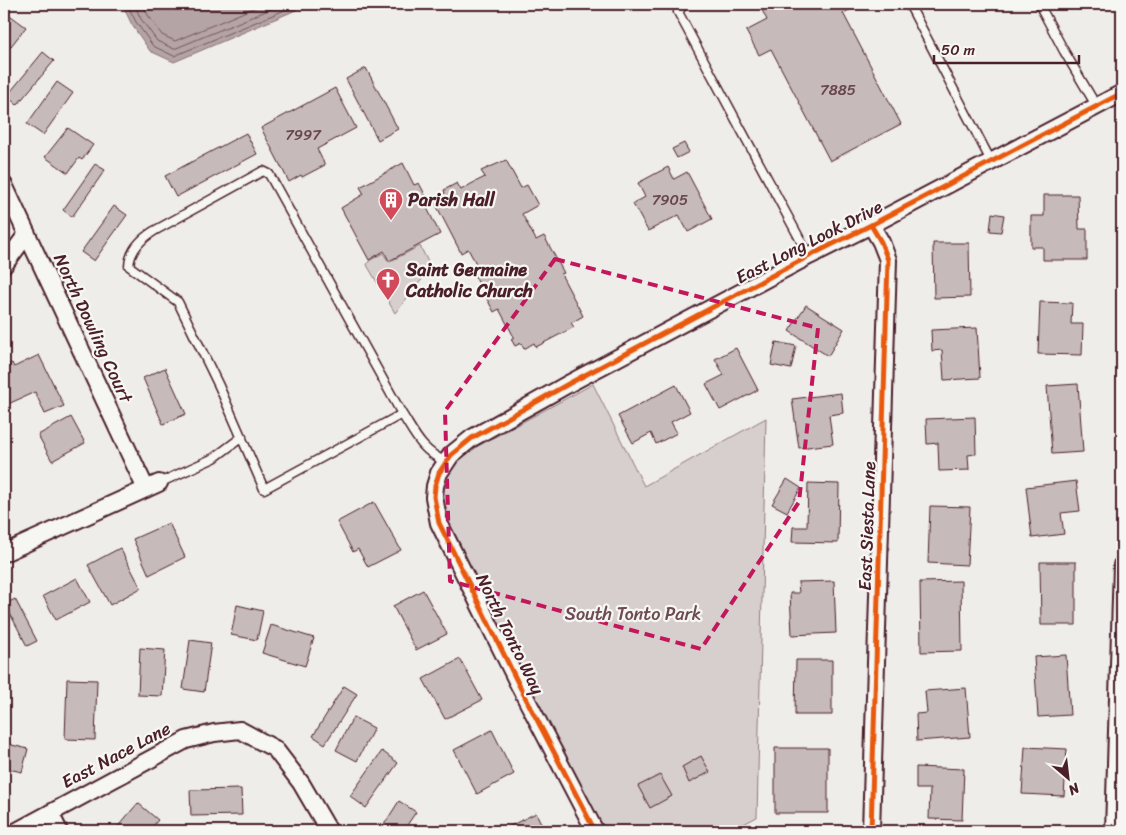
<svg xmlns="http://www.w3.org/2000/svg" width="1126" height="835" viewBox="0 0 1126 835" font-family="Sriracha,sans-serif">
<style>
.green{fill:#d7cfce;stroke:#90777c}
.water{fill:#b4a4a5;stroke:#8a6f74}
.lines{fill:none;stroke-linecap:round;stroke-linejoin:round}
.shore{stroke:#74545c;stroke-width:1}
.building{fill:#c6babb;stroke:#4a1f2b}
.service-casing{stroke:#4a1f2b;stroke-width:11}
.minor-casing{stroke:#4a1f2b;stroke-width:20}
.service{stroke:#f6f6f2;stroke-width:8}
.minor{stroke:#f6f6f2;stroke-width:16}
.cycleway-casing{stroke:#f6f6f2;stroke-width:8}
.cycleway{stroke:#e8590c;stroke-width:5}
.marked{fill:none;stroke:#c2185b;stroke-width:4;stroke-dasharray:10 6;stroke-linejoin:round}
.labels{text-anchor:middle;stroke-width:4.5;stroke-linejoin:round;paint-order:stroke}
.number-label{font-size:15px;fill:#69464f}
.poi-label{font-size:18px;font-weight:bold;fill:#4a1f2b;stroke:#f6f6f2;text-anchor:start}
.street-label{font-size:18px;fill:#4a1f2b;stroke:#f6f6f2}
.park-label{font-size:18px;fill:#6d4b54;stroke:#f6f6f2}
</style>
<rect width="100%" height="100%" fill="#efedea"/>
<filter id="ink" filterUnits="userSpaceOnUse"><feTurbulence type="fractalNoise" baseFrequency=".02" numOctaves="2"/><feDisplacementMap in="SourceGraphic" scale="10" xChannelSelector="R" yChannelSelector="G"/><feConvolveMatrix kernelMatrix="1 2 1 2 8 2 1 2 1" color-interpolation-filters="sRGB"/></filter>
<g filter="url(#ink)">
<path class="green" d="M420 246 431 268 395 313 367 265 369 261 383 253 389 262Z
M593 384 644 486 766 418 757 817 730 831H600L447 527C440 491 440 482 465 453Z"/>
<path class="water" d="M122 4H300L296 10 174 62 150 51 132 25Z"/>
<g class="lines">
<path class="shore" d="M127 4 136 22 153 46 174 56 292 7 294 4
M134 4 141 19 157 41 174 49 283 4
M142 4 148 15 162 35 175 41 263 4"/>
</g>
<path class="building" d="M759 4H852L854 8 843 13 901 124 830 161 771 49 759 55 746 31 767 20Z
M11 16 26 27 4 55V26Z
M43 52 54 61 17 105 7 96Z
M366 68 398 129 378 140 346 79Z
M57 82 73 93 43 135 27 124Z
M335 88 356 128 317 149 325 165 302 177 301 175 289 182 261 128Z
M68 128 93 145 82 160 79 158 68 173 45 157Z
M246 133 257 154 176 197 165 176Z
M684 143 689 152 677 158 672 149Z
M506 160 521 188 527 185 538 205 522 214 536 240 544 236 564 273 561 274 583 316 571 323 574 327 536 347 534 343 524 349 521 343 515 346 511 339 514 337 499 309 494 312 472 271 478 267 468 249 461 253 433 199 445 193 444 190 457 183 461 190 471 184 485 177 481 171Z
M403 163 414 185 419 183 429 202 425 204 440 234 389 261 384 251 369 260 341 208 364 194 360 187Z
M95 164 105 170 72 217 63 210Z
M668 167 674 179 687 172 712 219 688 232 679 215 648 231 633 204 645 197 638 183Z
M1044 195H1078L1079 229H1087V260H1043V247H1031V216H1044Z
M114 206 127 215 94 261 81 252Z
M992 213 1004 215 1001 232 990 231Z
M933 243H969L970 297 934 298Z
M1040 302 1072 303 1071 324H1083L1082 355 1038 354Z
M806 305 844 329 828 356 789 331Z
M977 328 980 378 944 380 942 350 932 351 931 330Z
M776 342 796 346 791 369 771 365Z
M736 348 758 390 720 410 706 384 724 375 715 359Z
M39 355 64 406 45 414 35 392 8 404 4 396V366L12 363 14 367Z
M165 368 186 414 163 424 143 378Z
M1078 384 1083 452 1052 454 1047 386Z
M676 385 690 412 671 422 677 433 656 444 651 433 633 443 618 416Z
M841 393 843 413 829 415 833 444 799 448 792 399Z
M71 417 85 443 52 461 38 435Z
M975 417 976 454 968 455 969 470 939 471 938 443 927 444 926 419Z
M787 479 801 488 787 512 772 504Z
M1076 481 1080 511 1061 513 1064 534 1032 538 1026 487Z
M808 483 839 484 838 543 792 542 793 527H807Z
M374 502 401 550 368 567 358 549 353 552 337 522Z
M930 506 970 507 967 565 928 563Z
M169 523 185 557 149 575 133 539Z
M120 548 141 588 110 605 88 565Z
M1040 562H1076V625H1041Z
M77 578 90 602 56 620 43 596Z
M834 581 836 633 792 635 790 593H799L798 582Z
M961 581 962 651 921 652 920 582Z
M423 590 447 634 416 650 393 606Z
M15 599 37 641 27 646 5 604Z
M237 605 263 611 257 640 231 635Z
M271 625 314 638 305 666 262 653Z
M190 640 211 643 204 692 183 689Z
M140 648 165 650 162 696 138 695Z
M1066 655 1070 715 1038 717 1034 657Z
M460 659 482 700 445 719 423 679Z
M796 660H832V715H795Z
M67 679 97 680 95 740 65 739Z
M344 686 357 694 325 744 313 736Z
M966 688 970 737 917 741 916 714 927 713 925 691Z
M353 717 374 728 357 761 336 750Z
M492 730 514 774 477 794 454 750Z
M4 743 28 749 22 772 4 768Z
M1025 747 1067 749 1064 796 1022 794Z
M775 748H828V813H775Z
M382 751 398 763 366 808 350 796Z
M701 756 710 772 689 783 682 767Z
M916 767 964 769 962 820 929 819 930 789H916Z
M660 775 672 796 650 808 638 786Z
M241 789 242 815 191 816 190 790Z
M399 801 416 812 403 831H380Z
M138 803 158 820 149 831H114Z
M536 813 545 831H500Z"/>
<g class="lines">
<defs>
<path id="service" d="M684 4 678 12 809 256
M909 4 991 161
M1039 4 1064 51 1097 107
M263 171 269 174 402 414 264 489 219 386 178 302 129 266C130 250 141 239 154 231Z
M402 414C416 436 421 450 446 462
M159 483 214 458 242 437"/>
<path id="minor" d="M4 185 146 489
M871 225 881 242 888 260 871 831
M4 265 27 234
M4 553 159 483
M50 813 59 831
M17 831 186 740 214 733 240 730 275 749 301 783 329 831
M595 831 519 685 439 523 434 497 435 486 439 473 451 455 472 438 570 383 809 256 871 225 1122 93
M1114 831 1122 565"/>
</defs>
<use href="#service" class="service-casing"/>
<use href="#minor" class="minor-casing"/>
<use href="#service" class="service"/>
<use href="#minor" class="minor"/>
<defs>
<path id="cycleway" d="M871 225 881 242 888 260 871 831
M595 831 519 685 439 523 434 497 435 486 439 473 451 455 472 438 570 383 809 256 871 225 1122 93"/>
</defs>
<use href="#cycleway" class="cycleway-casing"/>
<use href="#cycleway" class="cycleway"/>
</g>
</g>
<path class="marked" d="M555 259 818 328 799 502 701 649 450 581 445 411Z"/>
<defs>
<symbol id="building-pin" viewBox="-11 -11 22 30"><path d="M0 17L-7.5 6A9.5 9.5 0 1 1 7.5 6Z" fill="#d1495b" stroke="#f6f6f2"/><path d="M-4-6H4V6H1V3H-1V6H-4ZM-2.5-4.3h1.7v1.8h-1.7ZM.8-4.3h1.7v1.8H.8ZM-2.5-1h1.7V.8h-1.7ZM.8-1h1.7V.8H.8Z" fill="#fff"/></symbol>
<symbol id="church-pin" viewBox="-11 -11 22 30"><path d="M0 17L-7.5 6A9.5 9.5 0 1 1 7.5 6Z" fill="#d1495b" stroke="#f6f6f2"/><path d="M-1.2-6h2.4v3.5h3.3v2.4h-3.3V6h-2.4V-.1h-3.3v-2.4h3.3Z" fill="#fff"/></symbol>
</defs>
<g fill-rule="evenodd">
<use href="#building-pin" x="377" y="186" width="28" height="38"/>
<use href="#church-pin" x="374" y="266" width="28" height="38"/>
</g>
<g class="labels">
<g class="number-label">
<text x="838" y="95">7885</text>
<text x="303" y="140">7997</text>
<text x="670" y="205">7905</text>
</g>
<g class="poi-label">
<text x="408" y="206">Parish Hall</text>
<text x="406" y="276">Saint Germaine<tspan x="406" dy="21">Catholic Church</tspan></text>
</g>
<g class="street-label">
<text transform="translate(809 242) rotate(-27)" y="6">East Long Look Drive</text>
<text transform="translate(93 328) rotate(65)" y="6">North Dowling Court</text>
<text transform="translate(867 526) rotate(-88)" y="6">East Siesta Lane</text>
<text transform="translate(510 634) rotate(64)" y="6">North Tonto Way</text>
<text transform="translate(116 755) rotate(-28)" y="6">East Nace Lane</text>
</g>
<g class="park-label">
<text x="633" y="620">South Tonto Park</text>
</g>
</g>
<rect width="1126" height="835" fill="none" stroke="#f6f6f2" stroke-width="20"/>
<rect x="10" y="10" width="1106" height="815" fill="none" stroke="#4a1f2b" stroke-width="2" filter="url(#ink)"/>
<g transform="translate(1068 778) rotate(152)" stroke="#f6f6f2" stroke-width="4" paint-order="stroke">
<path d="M0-4L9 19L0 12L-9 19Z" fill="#4a1f2b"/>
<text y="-8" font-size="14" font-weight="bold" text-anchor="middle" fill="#4a1f2b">N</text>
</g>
<path d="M934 55v8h145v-8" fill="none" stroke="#4a1f2b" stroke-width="2.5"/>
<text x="941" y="55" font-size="15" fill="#4a1f2b" stroke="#f6f6f2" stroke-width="4" paint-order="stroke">50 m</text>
</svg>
